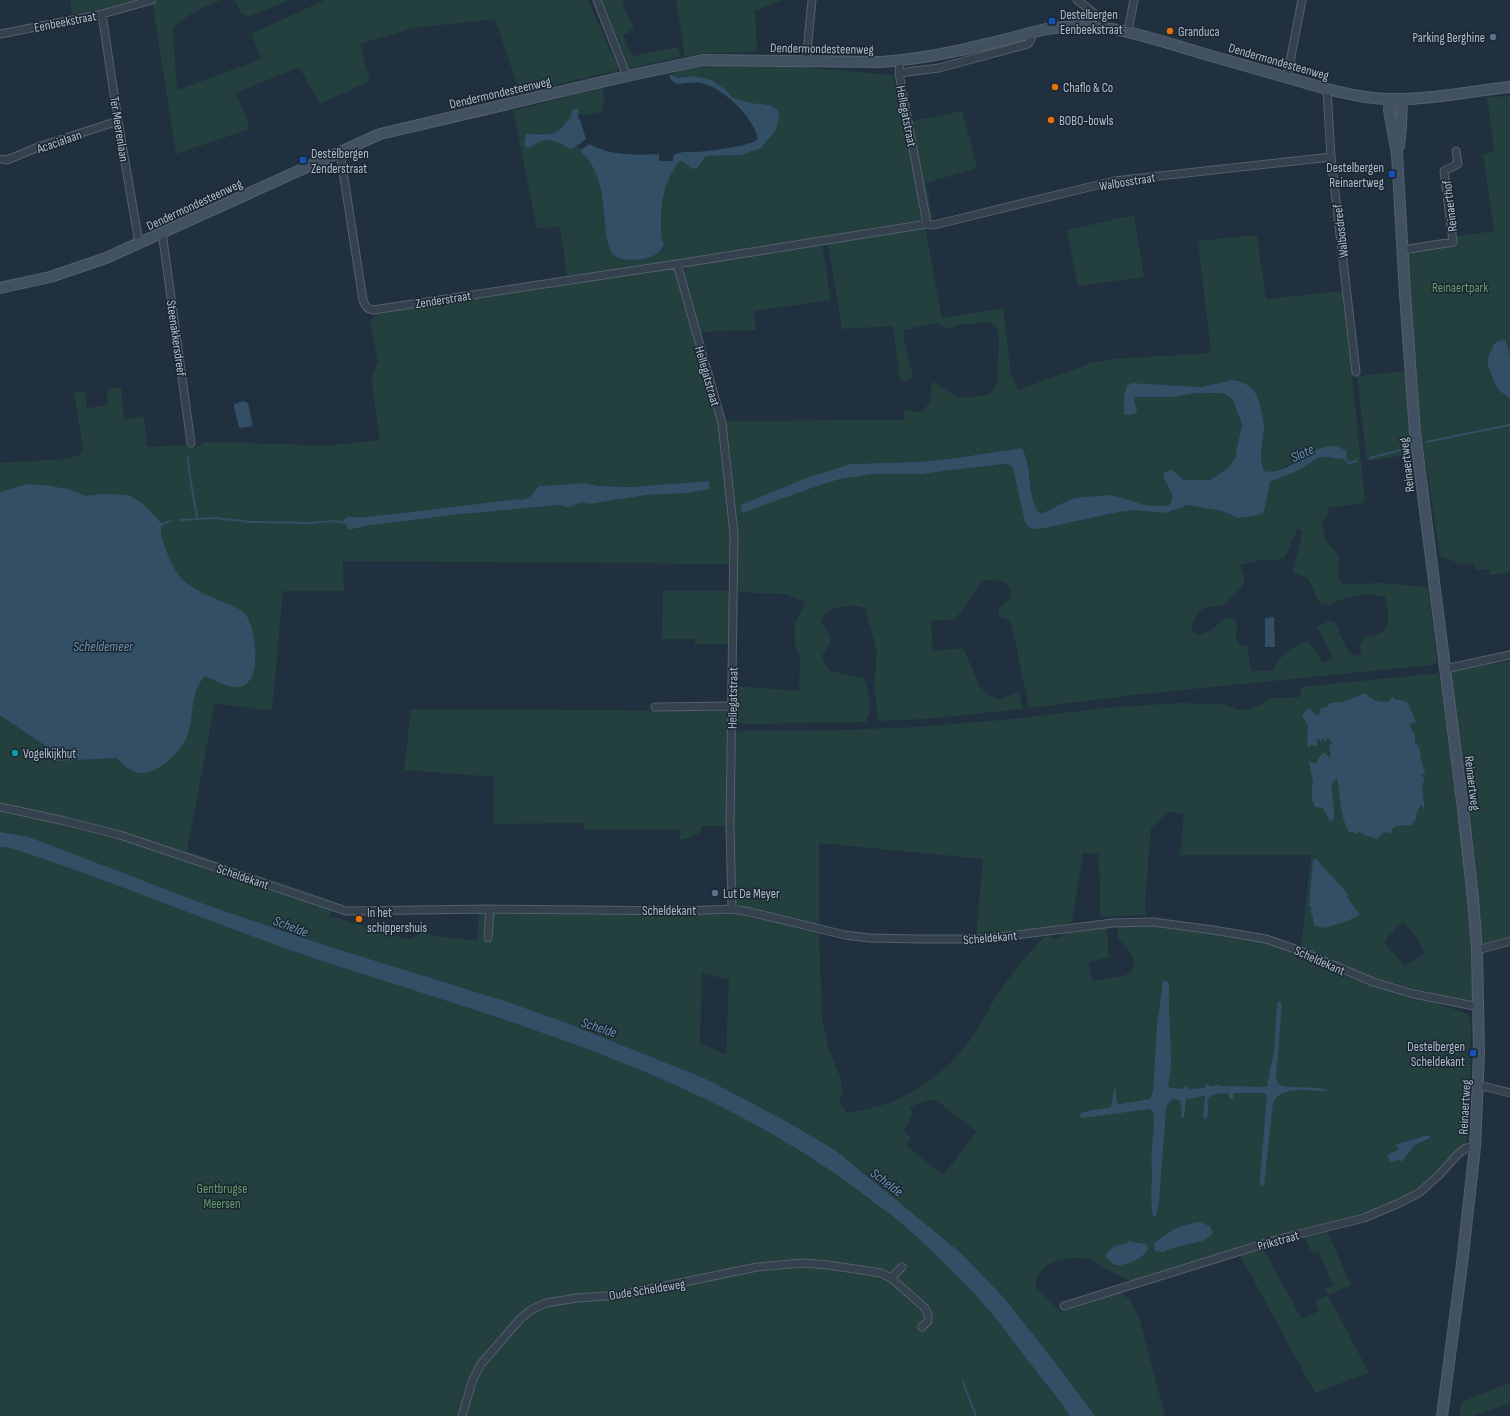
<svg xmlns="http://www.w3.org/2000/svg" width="1510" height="1416" viewBox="0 0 1510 1416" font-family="'Sofia Sans Condensed',sans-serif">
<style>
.green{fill:#233f3e;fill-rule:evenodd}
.water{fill:#334f66}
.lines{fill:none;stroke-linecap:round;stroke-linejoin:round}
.stream{stroke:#334f66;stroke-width:2}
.street-casing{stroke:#53606b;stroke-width:9}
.secondary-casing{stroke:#53606b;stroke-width:12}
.street{stroke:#35424e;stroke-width:7}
.secondary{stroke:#425161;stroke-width:10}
.transit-dot{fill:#1a4fb4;stroke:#1a2732;stroke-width:1.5}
.food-dot{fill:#e8710a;stroke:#1a2732;stroke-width:1.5}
.service-dot{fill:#5c6f8a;stroke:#1a2732;stroke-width:1.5}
.culture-dot{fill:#0f9aa8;stroke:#1a2732;stroke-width:1.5}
.labels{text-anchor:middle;stroke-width:3;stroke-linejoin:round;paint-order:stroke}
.poi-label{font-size:13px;fill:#b0bdc9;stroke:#1a2732;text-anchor:start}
.street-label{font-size:13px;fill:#b0bdc9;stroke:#1a2732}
.park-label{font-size:13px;fill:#659c6b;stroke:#1a2732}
.water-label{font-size:14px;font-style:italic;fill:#6e92af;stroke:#1a2732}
</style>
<rect width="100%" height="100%" fill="#21303e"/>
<path class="green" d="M70 0H135L113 7 72 14Z
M152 0H222C204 5 187 15 173 28L177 90 262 59 251 34 325 0H588L619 70 520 93 495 19 414 28 360 44 370 81 320 104 299 67 236 93 250 129 176 154Z
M235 0H290L248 17 240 12Z
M602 0H624L622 4 634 27 629 32 623 35 632 56 678 47 681 57 630 68Z
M676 0H782L755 11 757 52 713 53 685 56Z
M767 64 892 75 894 84 903 81 913 121 962 111 977 168 926 183 933 218 648 265 567 276 560 227 537 228 513 111 603 88 604 101 601 112 583 115 579 114V109L572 111 571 118C566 120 565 123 562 127 555 135 547 134 538 133L524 145 527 148C532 147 535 143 539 142 551 137 560 143 570 149L578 146 582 150 580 151C608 177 601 211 608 244 609 249 610 253 614 255 623 263 650 254 662 252L664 243C660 237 661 230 661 222 661 197 665 181 680 161L701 165 706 156C728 154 756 159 770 138 775 131 779 124 779 115L770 105 751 103 733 98 718 83 692 76 677 78 673 75 676 70 695 67Z
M1510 96V572L1490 575 1489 569 1476 570 1473 563 1461 564 1440 556 1421 432 1410 294 1408 244 1494 231 1483 154 1494 152 1487 97Z
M1134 215 1144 277 1078 286 1067 230Z
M925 227 942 318 1003 308 1011 375 1018 390 1091 363 1113 359 1211 353 1198 241 1257 235 1266 299 1343 291 1365 500 1362 503 1328 508V514L1322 522V526L1327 543 1334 549 1339 557 1338 577 1343 584 1383 583 1428 587 1437 663 1430 665 1134 695 1029 708 1012 626 1008 620 999 617 998 609 1005 602 1011 598C1012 579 998 581 984 580L978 586 967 604 955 619 931 621 933 651 963 648 980 687 989 695 999 699 1014 694 1019 693 1023 709 926 719 878 721 874 686 877 651 865 608 853 605 831 609 825 613 821 622 828 633 831 641 822 656 828 669 835 672 864 678C868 691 874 709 866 722L744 724 735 721V686L799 691 800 656 795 645V624L805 602 785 594 736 592 737 530 725 421 904 420 903 411 908 409 913 412 922 411 930 403 932 381 957 397H969L990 394 997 383 999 335 997 328 989 322 959 325 948 329 936 323 904 330 903 336 913 377 909 381H900L893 326 842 329 828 243ZM1232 380C1253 382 1259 394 1262 413 1263 418 1264 423 1264 428 1263 443 1258 457 1264 471L1269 472 1279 470 1312 452 1346 451V458L1339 459 1329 457H1320L1297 471 1270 482 1264 512 1238 518 1222 511 1188 505 1165 513 1135 510 1119 512 1045 528 1014 474 1013 468 1009 465 1002 464 921 474H872L840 479 820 485 851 464 919 462 950 459 1022 448C1034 468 1026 492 1039 513H1043L1071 499 1083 497 1112 495 1133 501 1143 505 1168 506C1175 497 1171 491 1166 483L1172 471 1184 480H1210L1228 468 1236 457V452L1242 425 1233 400 1226 394 1215 393H1197L1172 397H1135L1134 403 1137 408 1125 393 1132 383 1201 387ZM1298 528 1302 532C1300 547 1295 559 1293 573L1308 578 1319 602 1329 605C1345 596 1368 591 1385 597 1388 608 1393 626 1380 633 1376 635 1369 636 1365 637L1360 645 1362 653 1356 656C1344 652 1341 634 1336 623L1330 620 1317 627 1333 657 1323 663 1308 640C1292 649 1280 653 1273 671H1251L1247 645H1240L1236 638 1237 621 1230 617 1222 620 1210 631 1198 635 1191 630C1194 619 1197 609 1209 607 1213 606 1217 606 1221 605 1230 601 1241 589 1245 581L1240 565 1260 560H1276L1285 557Z
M822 245 831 300 754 311 756 330 699 332 683 274 687 266Z
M675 269 718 424 730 533 731 564 343 561 344 591H283L272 709 268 711 215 703 187 851 334 901 330 916 407 939 415 937 419 932 434 936 477 941 479 913 612 915 737 914 767 919 819 934 822 1017 828 1047 840 1076 843 1092 839 1102 846 1112C894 1110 943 1078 971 1039 982 1023 990 1005 1001 989 1014 970 1030 952 1046 935L1056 939 1071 931 1107 927 1109 957 1089 962 1092 981 1123 976 1131 973C1139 954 1128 952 1118 938V925C1177 927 1239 931 1294 953 1317 963 1339 975 1363 983 1397 994 1432 1001 1465 1013L1470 1017 1471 1022 1469 1134 1465 1143 1446 1164 1426 1183 1411 1193 1365 1214 1262 1247 1302 1319 1319 1311 1315 1301 1328 1295 1325 1289 1333 1285 1318 1251 1313 1253 1309 1248 1305 1238 1307 1236 1327 1231 1351 1285 1328 1295 1369 1373 1315 1393 1240 1255 1140 1285C1132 1281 1123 1278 1115 1274 1092 1261 1090 1253 1062 1260 1054 1262 1048 1263 1043 1269 1038 1276 1033 1280 1037 1288L1061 1312 1122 1292 1124 1296 1130 1299 1131 1303 1139 1317 1165 1416H1095L1061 1370 1006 1300 961 1253 835 1150 784 1120 704 1078 564 1022 508 1002 321 944 207 905 29 837 0 832V463L65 459 80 455 83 449 74 393 85 392 87 408 108 405 107 389 121 387 124 419 144 416 147 447 186 445 196 448 204 442 283 444 324 446 380 440 371 378 378 362 370 324 374 316 384 312 614 276ZM709 481 710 489 658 495H647L589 504C586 503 581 502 579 503 569 506 571 510 560 505L452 515 365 526 352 530 348 517C404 517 461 506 516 499 529 502 531 494 539 486L586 483 598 486 631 487ZM702 973 729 980 726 1055 700 1043ZM928 1100 937 1101 977 1132 943 1175 906 1145 911 1138 905 1133 904 1130 913 1114 910 1107ZM1427 1135 1429 1140 1415 1145 1401 1162 1399 1160H1396L1392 1152 1398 1150 1399 1148 1395 1145ZM1173 1231 1169 1249 1164 1252 1155 1251 1153 1244ZM1133 1242 1146 1244 1140 1258 1122 1265 1114 1247Z
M1405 371 1414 454 1367 461 1357 376Z
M663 591H731L730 644H695V639H662Z
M1510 661V936C1501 941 1494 943 1483 943L1452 673 1454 671Z
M1439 673 1460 830 1468 908 1473 1001 1469 1003 1367 976 1301 949 1311 855H1180L1184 814 1168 812 1151 829 1145 900 1146 915 1100 917V884L1098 854 1083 853 1072 922C1041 930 1009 933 976 936L983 859 819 843V926L737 907 735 904 733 887 735 737 736 733 739 731H816L918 727 1014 719 1104 708 1178 703 1223 704 1239 710 1252 709 1272 698 1300 697 1301 687ZM1404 923 1417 937 1425 954 1404 966 1384 942 1399 925Z
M411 709 726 711 728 826H701V831C695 837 688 838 680 840L679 830 584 829 583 823 493 824 494 777 404 770Z
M0 847H7C112 880 212 924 316 959 503 1020 700 1072 859 1191 872 1201 886 1211 899 1221 934 1252 969 1286 999 1322 1010 1337 1021 1352 1033 1367 1045 1383 1059 1399 1070 1416H0Z
M1510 1383V1403L1474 1416H1460L1461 1402Z"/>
<path class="water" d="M669 75H673L677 78 692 76 712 80 726 90 733 98 751 103 770 105 778 110 779 120 775 131 761 148 742 155 706 156 697 169 690 168 686 163 680 161C665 181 661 198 661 222 661 230 660 237 664 243 662 260 629 263 616 257 611 254 609 249 608 244 601 210 608 177 580 151L589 144C611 156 634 155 659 154V161H673V156C683 150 687 153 697 152 709 151 752 146 758 139 754 118 725 90 705 84 697 81 686 83 677 84L671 80Z
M575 109H579L578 118 580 120 586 139 574 148 570 149C560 143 551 137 539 142 535 144 532 147 527 148L524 145 526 134C537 133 551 137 560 129 564 126 566 120 571 118L572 110Z
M1506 340 1510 358V399L1499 390 1496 386 1488 366V358L1494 344 1498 341Z
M1232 380C1252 382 1259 394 1262 413 1263 418 1264 423 1264 428 1263 443 1258 457 1264 471 1292 478 1318 432 1346 451L1347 458 1339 459 1329 457H1320L1297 471 1270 482 1264 512 1258 515 1238 518 1222 511 1188 505 1165 513 1135 510 1119 512 1045 528 1031 529 1025 522 1013 468 1009 465 1002 464 921 474H872L840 479 820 485 742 513 741 505 809 477 851 464 919 462 950 459 1022 448C1033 468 1026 493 1039 513H1043L1071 499 1083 497 1112 495 1133 501 1143 505 1168 506C1180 492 1162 486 1164 472L1172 470 1184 480H1210L1228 468 1236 457V452L1242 425 1233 400 1226 394 1215 393H1197L1172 397H1135L1134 403 1137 408 1136 413 1129 415 1124 414C1124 404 1123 396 1127 386L1132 383 1201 387Z
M243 401 248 403 252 422V426L241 428 239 427 234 407V404Z
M709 481 710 489 686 493 647 495 589 504C586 503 581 502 579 503 569 506 571 510 560 505L452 515 365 526 349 530 343 520 348 517H365L421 511 517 499C529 502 531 494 539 486L586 483 598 486 631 487Z
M28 484 43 485 68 489 86 496 103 494 128 495 141 502 162 524C159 532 162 539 165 547 168 557 175 572 182 579 193 590 212 597 225 603 233 606 241 609 246 615 256 629 262 678 243 686 232 691 216 680 205 676 190 691 194 716 188 734 186 742 179 749 174 755 164 766 147 779 131 770 126 767 121 763 117 758L55 761 47 747 0 715V492Z
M1274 617 1275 647H1269L1268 645V647H1265V618Z
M1366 693C1371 701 1380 702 1388 702L1393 696 1394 699 1407 702 1415 719 1416 724 1413 722 1410 725 1412 731 1415 733V742L1419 748 1421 754 1420 755 1425 773 1424 775 1422 773 1421 775 1425 779 1422 787 1425 811 1421 804 1416 815V819L1411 825 1396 826 1392 829V833L1384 832 1377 839 1364 835 1360 832 1355 834 1353 832 1350 833C1340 819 1340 794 1337 778L1331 785C1333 791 1335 816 1333 820L1330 821 1323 808 1315 807 1312 800V785L1313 783 1309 760 1312 763H1316L1322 753 1326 754 1329 758 1331 754 1329 745 1332 743 1328 737 1326 739 1327 741 1325 742 1324 738 1322 739V742L1318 739H1316L1318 745 1316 746 1311 745 1310 748 1307 745 1308 725 1302 715 1308 708 1313 711 1315 715 1319 714 1321 708 1327 707 1330 703 1344 702Z
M0 832 29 837 207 905 321 944 508 1002 564 1022 704 1078 784 1120 835 1150 961 1253 1006 1300 1061 1370 1095 1416H1070C1059 1399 1045 1383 1033 1367 1021 1352 1010 1337 999 1322 969 1286 934 1252 899 1221 886 1211 872 1201 859 1191 700 1072 503 1020 316 959 212 924 112 880 7 847H0Z
M1316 859 1349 895 1346 896 1360 915 1345 922 1324 928 1315 926 1313 922V915L1311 913 1310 911 1312 909 1309 906 1313 860Z
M1163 981H1167L1169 985C1168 1011 1171 1036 1171 1061 1171 1069 1169 1078 1168 1086L1170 1088 1182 1089 1184 1086 1190 1089 1205 1088 1206 1084H1208L1210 1086H1215L1217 1084 1219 1086 1266 1087 1268 1085 1267 1082 1270 1075 1269 1072 1274 1053 1277 1004 1279 1001 1282 1004 1276 1078 1279 1085C1295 1089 1311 1086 1326 1089L1324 1091C1309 1091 1280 1085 1273 1103L1264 1185 1262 1187 1260 1184V1178L1267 1095 1264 1093H1235L1233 1095V1099H1230L1228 1093C1195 1094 1214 1104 1206 1120L1203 1116 1205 1096 1186 1099 1184 1118 1181 1116 1182 1110 1180 1100 1172 1099 1167 1105 1166 1111 1159 1200 1157 1214 1153 1217C1151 1204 1151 1190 1152 1177 1152 1167 1151 1156 1152 1146 1153 1134 1155 1125 1153 1112L1149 1109 1083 1118 1079 1116 1083 1112 1111 1107 1115 1084 1117 1103 1120 1104 1150 1099 1153 1092 1157 1024Z
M1427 1135 1431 1137 1429 1139 1415 1145 1401 1162 1399 1160 1390 1162 1387 1155 1398 1150 1399 1148 1395 1145Z
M1199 1222 1210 1226 1213 1234 1202 1241 1169 1249 1164 1252 1155 1251 1153 1244C1169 1231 1179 1225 1199 1222Z
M1130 1240 1133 1242 1146 1244 1148 1248C1146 1257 1125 1267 1116 1265 1112 1264 1109 1260 1106 1257V1254L1114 1246 1127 1243Z"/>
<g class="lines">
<path class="stream" d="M1426 442 1510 425
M1343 456 1348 463 1357 461
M188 458 189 471 197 518
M1370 458 1404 449
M181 520 214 518 251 522 313 523 333 521 347 523
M162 524 171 521
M963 1382 976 1416"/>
<defs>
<path id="street" d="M597 0 627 76
M1077 0 1098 16 1102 26
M102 14 118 121 139 243
M1128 31 1134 0
M0 34 102 14 152 0
M806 61 812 0
M899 73 939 68 1028 44 1031 39 1032 32
M1287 77 1302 0
M1327 89 1331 157 1356 372
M340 152 363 300C365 306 367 309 373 310L677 264 927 224 899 73 900 61
M0 159 7 160 41 146 118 121
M927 224 934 225 1114 181 1331 157
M162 232 191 443
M1403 250 1453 242 1444 171 1458 164 1456 151
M677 264 722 423 734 534 730 827 732 909
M1445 669 1510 655
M655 707 731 706
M0 807 65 821 120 835 346 911 490 909 686 911 732 909 750 912 845 935 870 938 918 939H984L1113 923 1153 922 1213 930 1266 939 1298 950 1373 982 1414 994 1479 1007
M488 938 490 909
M1477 950 1510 941
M1479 1086 1487 1087 1510 1093
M891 1278 902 1267
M1064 1306 1279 1239 1364 1218 1397 1204 1419 1193 1439 1175 1459 1153 1466 1148 1475 1147
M462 1416 473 1379 481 1364 521 1318 531 1310 546 1303 577 1298 621 1295 757 1267 803 1263 828 1265 881 1273 891 1278 925 1308 928 1315V1321L922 1327"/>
<path id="secondary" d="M1390 99 1389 110 1397 154 1405 294 1415 432 1463 809 1473 899 1477 950 1479 1053 1475 1147 1462 1264 1442 1416
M1399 146 1401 126 1402 99
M0 288 50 277 106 258 380 134 627 76 703 60 882 62C937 58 992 43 1046 29 1104 19 1146 37 1201 53 1243 65 1285 77 1327 89 1348 94 1369 99 1391 99 1431 100 1470 91 1510 87"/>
</defs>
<use href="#street" class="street-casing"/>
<use href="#secondary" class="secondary-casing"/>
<use href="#street" class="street"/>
<use href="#secondary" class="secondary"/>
</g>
<g class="transit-dot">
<rect x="1048" y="17" width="8" height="8" rx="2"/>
<rect x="299" y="156" width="8" height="8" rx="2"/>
<rect x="1388" y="170" width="8" height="8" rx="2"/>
<rect x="1469" y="1049" width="8" height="8" rx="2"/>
</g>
<g class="food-dot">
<circle cx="1170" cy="31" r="4"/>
<circle cx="1055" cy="87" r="4"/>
<circle cx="1051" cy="120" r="4"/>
<circle cx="359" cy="919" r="4"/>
</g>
<g class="service-dot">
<circle cx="1493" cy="37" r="4"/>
<circle cx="715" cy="893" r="4"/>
</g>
<circle class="culture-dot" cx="15" cy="753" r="4"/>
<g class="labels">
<g class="poi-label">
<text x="1060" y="19">Destelbergen<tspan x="1060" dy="15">Eenbeekstraat</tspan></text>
<text x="1178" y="36">Granduca</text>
<text x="1485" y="42" text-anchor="end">Parking Berghine</text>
<text x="1063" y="92">Chaflo &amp; Co</text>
<text x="1059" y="125">BOBO-bowls</text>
<text x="311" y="158">Destelbergen<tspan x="311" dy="15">Zenderstraat</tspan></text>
<text x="1384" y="172" text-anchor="end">Destelbergen<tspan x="1384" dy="15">Reinaertweg</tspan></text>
<text x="23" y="758">Vogelkijkhut</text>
<text x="723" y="898">Lut De Meyer</text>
<text x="367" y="917">In het<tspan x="367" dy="15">schippershuis</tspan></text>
<text x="1465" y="1051" text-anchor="end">Destelbergen<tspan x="1465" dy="15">Scheldekant</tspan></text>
</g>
<g class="street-label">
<text transform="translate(65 21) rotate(-11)" y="5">Eenbeekstraat</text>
<text transform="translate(822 48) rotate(1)" y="5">Dendermondesteenweg</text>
<text transform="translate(1279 61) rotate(16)" y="5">Dendermondesteenweg</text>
<text transform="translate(500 92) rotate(-13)" y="5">Dendermondesteenweg</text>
<text transform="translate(907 116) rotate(79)" y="5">Hellegatstraat</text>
<text transform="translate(120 129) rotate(81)" y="5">Ter Meerenlaan</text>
<text transform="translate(59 141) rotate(-19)" y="5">Acacialaan</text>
<text transform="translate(1127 181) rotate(-9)" y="5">Walbosstraat</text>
<text transform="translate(194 204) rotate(-25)" y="5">Dendermondesteenweg</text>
<text transform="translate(1449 206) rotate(-97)" y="5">Reinaerthof</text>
<text transform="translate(1340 231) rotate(-97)" y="5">Walbosdreef</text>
<text transform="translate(443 299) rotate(-9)" y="5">Zenderstraat</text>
<text transform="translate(177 338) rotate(82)" y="5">Steenakkersdreef</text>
<text transform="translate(708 376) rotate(74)" y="5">Hellegatstraat</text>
<text transform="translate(1406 465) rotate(-97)" y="5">Reinaertweg</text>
<text transform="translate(732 698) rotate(-89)" y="5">Hellegatstraat</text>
<text transform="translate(1473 783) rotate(83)" y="5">Reinaertweg</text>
<text transform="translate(243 876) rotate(19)" y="5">Scheldekant</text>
<text x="669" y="915">Scheldekant</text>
<text transform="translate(990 937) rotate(-5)" y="5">Scheldekant</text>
<text transform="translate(1320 960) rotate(24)" y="5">Scheldekant</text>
<text transform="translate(1464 1107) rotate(-87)" y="5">Reinaertweg</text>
<text transform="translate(1278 1240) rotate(-16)" y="5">Prikstraat</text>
<text transform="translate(647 1289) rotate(-9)" y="5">Oude Scheldeweg</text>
</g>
<g class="park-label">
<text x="1460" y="292">Reinaertpark</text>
<text x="222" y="1193">Gentbrugse<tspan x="222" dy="15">Meersen</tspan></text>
</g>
<g class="water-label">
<text transform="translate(1302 453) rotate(-25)" y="5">Slote</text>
<text x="103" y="651">Scheldemeer</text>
<text transform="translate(291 926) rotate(21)" y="5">Schelde</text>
<text transform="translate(599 1027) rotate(18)" y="5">Schelde</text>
<text transform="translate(887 1182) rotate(37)" y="5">Schelde</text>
</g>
</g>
</svg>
